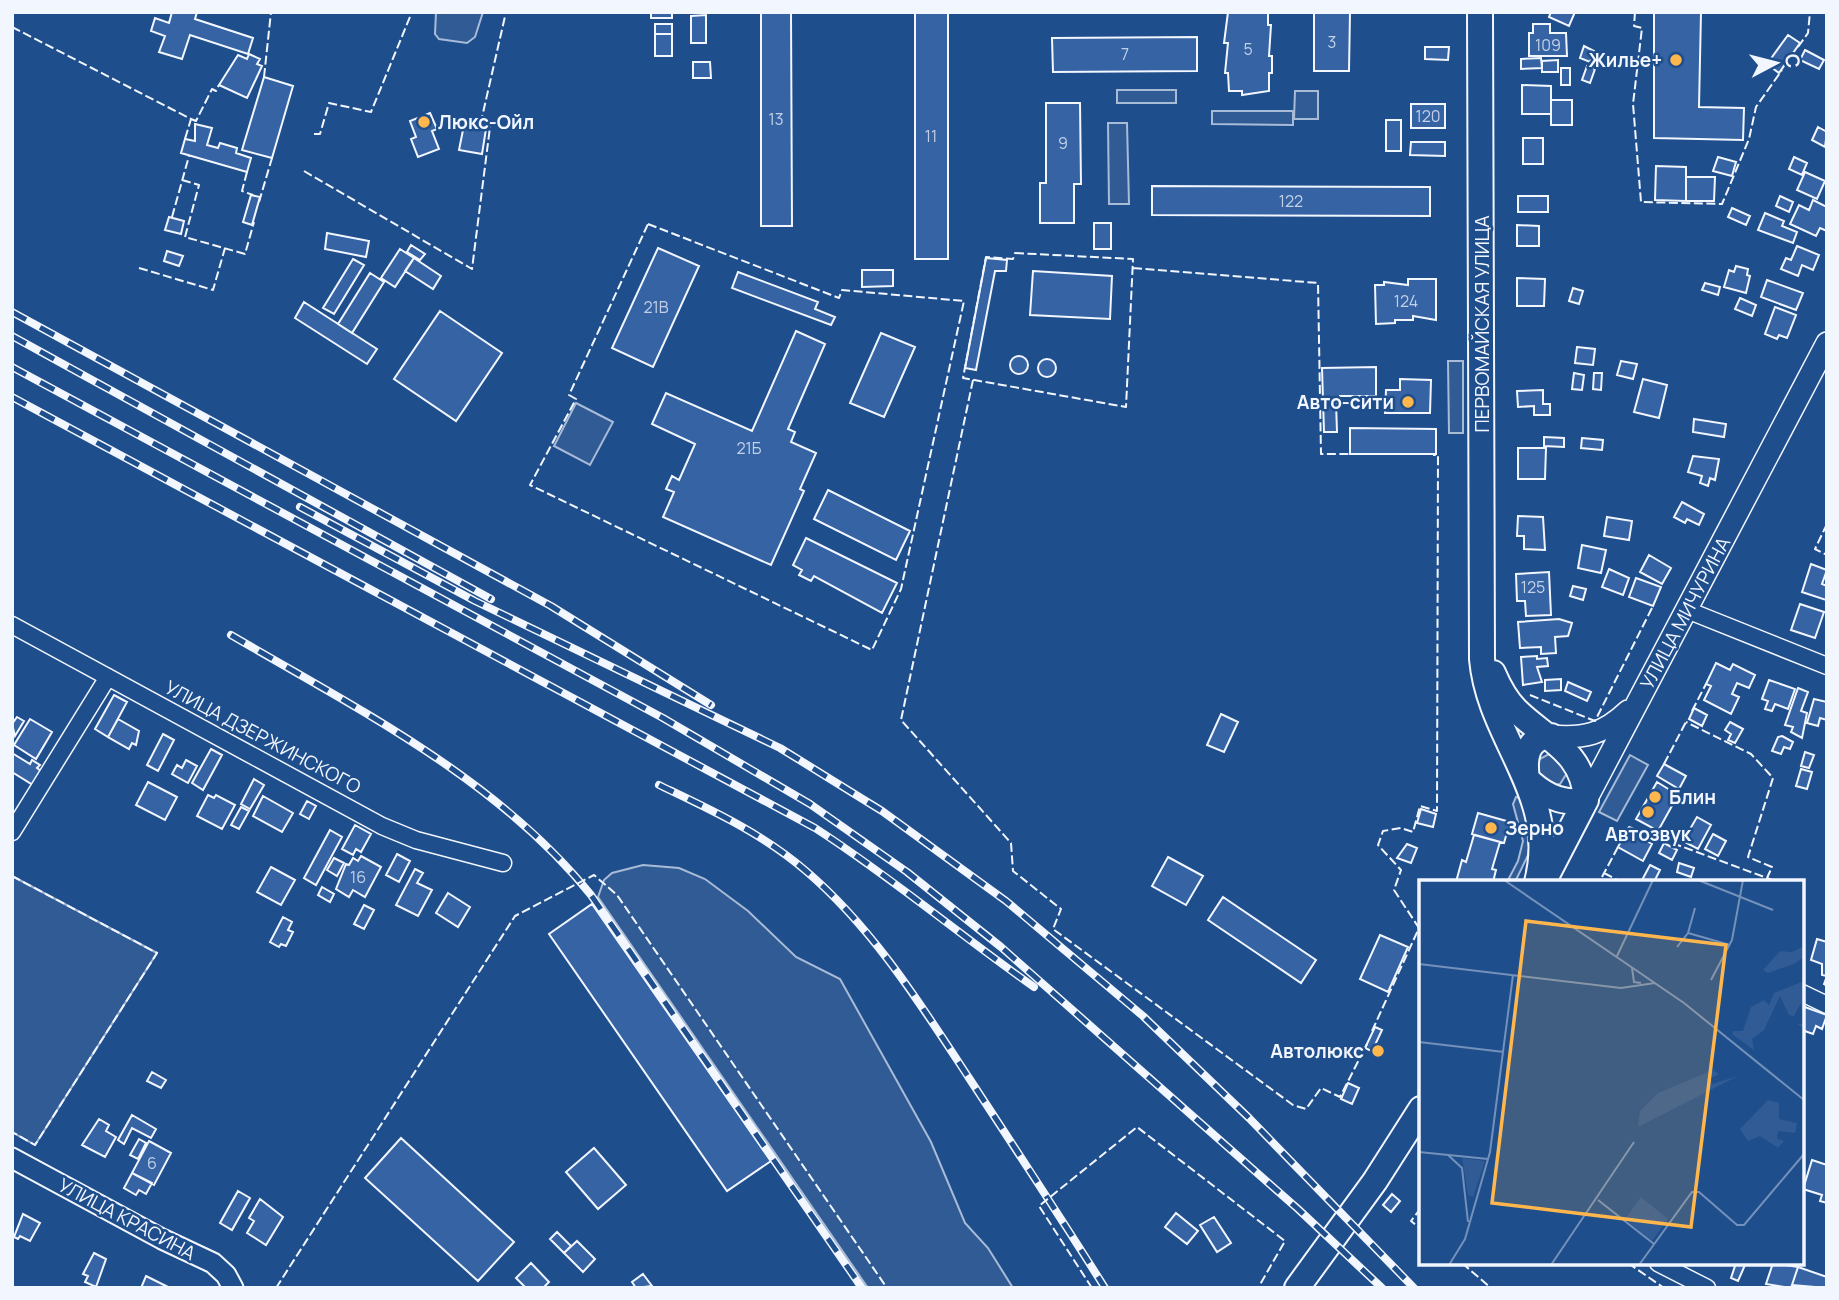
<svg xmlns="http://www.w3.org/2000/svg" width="1839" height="1300" viewBox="0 0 1839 1300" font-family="Manrope,sans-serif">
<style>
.built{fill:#305b95;stroke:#a8bbd7;stroke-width:2}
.building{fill:#3563a3;stroke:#f2f6ff;stroke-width:2}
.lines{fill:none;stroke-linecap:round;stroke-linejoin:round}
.minor-casing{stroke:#f2f6ff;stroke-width:19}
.tertiary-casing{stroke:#f2f6ff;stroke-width:23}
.secondary-casing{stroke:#f2f6ff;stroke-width:24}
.primary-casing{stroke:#f2f6ff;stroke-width:28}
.minor{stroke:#1f4e8c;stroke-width:16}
.tertiary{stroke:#1f4e8c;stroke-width:19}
.secondary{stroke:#1f4e8c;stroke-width:21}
.primary{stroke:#1f4e8c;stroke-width:24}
.rail-casing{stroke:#f2f6ff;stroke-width:8}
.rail{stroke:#1f4e8c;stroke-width:5;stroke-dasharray:16;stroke-linecap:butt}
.fence{stroke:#f2f6ff;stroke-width:2;stroke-dasharray:9 3.5;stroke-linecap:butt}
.poi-dot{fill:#ffb74d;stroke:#1f4e8c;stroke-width:2.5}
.labels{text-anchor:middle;stroke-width:5;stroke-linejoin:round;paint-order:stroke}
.number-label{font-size:16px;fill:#c3d1e8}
.poi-label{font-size:19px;font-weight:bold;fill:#f2f6ff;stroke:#1f4e8c;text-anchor:end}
.street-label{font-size:19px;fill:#f2f6ff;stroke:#1f4e8c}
.inset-road{fill:none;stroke:#7391ba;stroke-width:2}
.view{fill:#ffb74d;fill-opacity:0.15;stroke:#ffb74d;stroke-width:3.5}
.inset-edge{fill:none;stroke:#f2f6ff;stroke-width:3.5}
</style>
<rect width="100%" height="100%" fill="#1f4e8c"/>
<path class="built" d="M436 12H483L475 37 467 43 439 39 435 34Z
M1117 90H1176V103H1117Z
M1295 91H1318V119H1294Z
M1212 111H1293V125L1212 124Z
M1108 123H1127L1129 204H1109Z
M1448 361H1463V433H1449Z
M576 403 613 422 590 465 554 446Z
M1549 754 1557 756 1567 773 1560 784 1555 785 1538 775 1536 761Z
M1630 755 1648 765 1617 821 1599 812Z
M1516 797 1523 799 1531 849 1515 882H1507L1518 861 1523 841 1513 804Z
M643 865 679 868 705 879 748 911 796 957 840 979 931 1142 965 1223 988 1248 1013 1288H868L598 897 604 880 612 873Z
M12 876 157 953 35 1145 12 1132Z"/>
<path class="building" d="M172 12H197L195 19 253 38 248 54 190 35 182 59 159 52 165 36 151 31 155 18 169 23Z
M651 12H672V18H651Z
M761 12H791L792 226H761Z
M915 12H948V259H915Z
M1228 12H1268V25H1271L1269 56H1272V73H1269V91L1242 95V91H1229L1228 73H1225L1228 43H1224Z
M1314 12H1350L1349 71H1314Z
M1551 12H1575L1569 26 1549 17Z
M1654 12H1701L1699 107 1744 108 1743 140 1654 138Z
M706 15V43H691V16Z
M655 24H672V34H655Z
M1533 24H1550V33H1566L1567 56H1529V33H1533Z
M655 34H672V56H655Z
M1788 35 1800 43 1779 73 1767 64Z
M1197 37V71L1053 72 1052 38Z
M1584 46 1594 51 1590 62 1580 58Z
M1425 47H1449L1448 60 1425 59Z
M1805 50 1824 60 1819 69 1800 60Z
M249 54 260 59 257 64 262 66 247 98 219 85 238 55 247 59Z
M1541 58 1542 68 1521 69V59Z
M1558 60V72H1542V61Z
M693 62H710L711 78H693Z
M1587 66 1595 69 1590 83 1582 80Z
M1561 68H1570V85H1561Z
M264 77 293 86 272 158 242 150Z
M1522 85 1551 86V114H1522Z
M1551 100H1572V125H1551Z
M1046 103H1080L1081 184H1074V223H1040V183H1046Z
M1411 104H1445V128H1411Z
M430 113 437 129 432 131 439 149 418 157 411 139 416 137 410 121Z
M1386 120H1401V151H1386Z
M195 124 212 128 207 145 218 148 220 143 237 148 236 153 251 158 247 172 181 153 185 139 195 141Z
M464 125 486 129 482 154 459 150Z
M1818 127 1827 132 1825 147 1812 140Z
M1523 138H1543V164H1523Z
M1411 142H1445V156L1410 155Z
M1718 157 1736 162 1732 176 1713 171Z
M1794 157 1807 163 1802 175 1789 169Z
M1656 166 1686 167V201L1655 200Z
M1805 172 1825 181 1817 199 1797 190Z
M1686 177H1715L1714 201H1686Z
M1152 186 1430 187V216L1152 215Z
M251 195 260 197 252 225 243 222Z
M1518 196H1548V212H1518Z
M1780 196 1793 202 1789 212 1776 206Z
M1813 200 1827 207V231L1820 228 1816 236 1790 224 1799 205 1809 210Z
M1732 208 1750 216 1746 225 1728 217Z
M1765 213 1784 221 1782 226 1797 232 1793 243 1758 230Z
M169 217 184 221 181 234 165 230Z
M1094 223H1111V249H1094Z
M1517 225 1539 226V246H1517Z
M327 233 369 241 366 257 325 249Z
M411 245 425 254 420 260 407 252Z
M1797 246 1819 255 1813 270 1802 265 1798 276 1781 269 1786 258 1791 260Z
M658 248 699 266 653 367 612 348Z
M400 249 414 258 395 287 381 278Z
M167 251 183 256 179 266 164 261Z
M414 258 441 276 433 289 405 271Z
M986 258 1007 260 1006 271H995L976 370 965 368Z
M353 259 364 265 334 314 323 308Z
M1736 266 1748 269 1747 275 1750 276 1746 293 1724 287 1729 270 1734 272Z
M862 270H893V286L862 287Z
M1033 271 1112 276 1110 319 1030 315Z
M738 272 818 302 815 309 835 317 831 325 732 288Z
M370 273 384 282 352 333 338 324Z
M1517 278 1545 279 1544 306H1517Z
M1408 279H1436V320L1413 316V320H1395V323L1376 324 1375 285H1384V282L1408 285Z
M1767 280 1803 293 1796 310 1761 297Z
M1705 283 1720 287 1718 295 1702 290Z
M1573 288 1583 291 1579 304 1569 301Z
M1740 298 1756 305 1752 316 1735 309Z
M304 302 377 349 367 364 295 318Z
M1775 307 1796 315 1787 338 1779 335 1777 339 1765 334Z
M440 311 502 353 456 421 394 379Z
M796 331 825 344 788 429 795 432 791 442 816 453 800 489 804 491 771 565 663 517 674 492 666 489 672 476 679 480 695 444 652 424 666 393 752 431Z
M881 333 915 347 884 417 850 403Z
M1577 347 1595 349 1593 365 1575 363Z
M1010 365a9 9 0 1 1 18 0a9 9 0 1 1-18 0Z
M1038 368a9 9 0 1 1 18 0a9 9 0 1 1-18 0Z
M1621 361 1637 364 1633 379 1617 375Z
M1376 367V396H1340V402H1336L1337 432H1324L1322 368Z
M1574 373 1584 375 1582 390 1572 389Z
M1594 373H1602L1601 390 1593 389Z
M1400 379 1431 380 1430 413H1385L1386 390H1400Z
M1643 379 1667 385 1659 418 1634 412Z
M1543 390V404H1550V415H1534V406L1518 407 1517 391Z
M1694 419 1726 424 1724 437 1693 432Z
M1350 428 1436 429V454H1350Z
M1544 437 1564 438V447L1544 446Z
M1582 438 1603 440 1602 450 1581 448Z
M1518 448H1546L1545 479H1518Z
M1693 456 1719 459 1715 480 1710 478 1708 486 1700 483 1702 476 1688 472Z
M828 490 910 531 896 560 814 519Z
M1682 502 1704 514 1699 525 1687 519 1685 523 1674 517Z
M1518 516 1543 517 1545 550 1524 549V536H1517Z
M1607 517 1632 521 1629 540 1604 536Z
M806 538 897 583 882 613 814 576 811 581 799 575 802 570 793 565Z
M1582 545 1606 550 1601 573 1578 568Z
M1649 555 1671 568 1662 584 1640 572Z
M1811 564 1827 570 1822 584 1827 586 1826 600 1802 592Z
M1609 569 1629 578 1623 595 1602 587Z
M1549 572 1551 615 1526 616 1525 601H1517L1516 574Z
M1636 578 1661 587 1653 606 1629 597Z
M1573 586 1586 589 1583 600 1570 596Z
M1800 604 1824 612 1815 638 1791 630Z
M1559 619 1572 623 1568 636 1555 637 1556 653 1541 654V647L1520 648 1518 622Z
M1537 656V659L1547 658 1548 666 1537 667 1542 682 1523 685 1521 657Z
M1716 663 1730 670 1733 664 1755 675 1749 688 1737 683 1732 694 1739 697 1731 714 1704 700 1711 686 1706 684Z
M1561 679V690L1545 691V680Z
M1769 680 1795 689 1788 709 1775 704 1772 711 1765 709 1768 701 1762 699Z
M1568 682 1591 692 1587 701 1565 691Z
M1798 688 1808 692 1801 711 1807 713 1802 738 1791 732 1793 727 1785 725Z
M114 695 127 702 108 737 95 729Z
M1814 699 1827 702V720L1820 718 1818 726 1807 723Z
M1694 708 1707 715 1702 726 1689 719Z
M1221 714 1238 722 1224 752 1207 745Z
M17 717 24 721 15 736 12 724Z
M30 719 52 732 36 759 14 745Z
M118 719 139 731 136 745 132 743 129 749 108 737Z
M1730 722 1743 729 1735 743 1728 740 1731 734 1725 730Z
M163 734 174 740 158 771 147 765Z
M1782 736 1793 742 1790 749 1784 747 1781 754 1772 751 1778 737Z
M211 749 222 755 203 790 192 783Z
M1805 752 1814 755 1809 768 1801 766Z
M12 753 30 764 32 760 40 765 37 768 41 771 33 785 12 772Z
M186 760 197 766 188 783 172 774 177 765 182 768Z
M1664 764 1686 776 1679 789 1657 776Z
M1801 769 1812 772 1807 789 1796 786Z
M254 779 264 785 250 809 241 804Z
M148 782 177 797 165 820 136 805Z
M1657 782 1678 795 1658 831 1636 819Z
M208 795 214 798 216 795 235 805 222 829 197 816Z
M263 796 293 813 282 832 253 816Z
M307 801 316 806 309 819 300 814Z
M241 807 249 811 239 829 231 825Z
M1421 809 1436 814 1433 827 1417 823Z
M1478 813 1510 822 1504 843 1472 834Z
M1697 817 1711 825 1698 849 1683 841Z
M355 825 371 834 361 852 356 849 353 855 342 849Z
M330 830 342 837 316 885 304 878Z
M1627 830 1652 844 1643 861 1618 847Z
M1713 834 1726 841 1718 856 1705 849Z
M1474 835 1500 842 1492 869 1496 870 1493 882H1456L1462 860 1466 862Z
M1664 843 1677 850 1672 860 1659 853Z
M1407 844 1417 848 1411 863 1397 858Z
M397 854 410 861 399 882 386 875Z
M361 856 381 867 365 897 353 890 349 897 336 889 346 864 349 865 353 858 358 861Z
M1168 857 1203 876 1186 905 1152 886Z
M334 858 344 863 337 876 327 870Z
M1679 863 1694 868 1691 877 1677 872Z
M1650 865 1660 870 1654 882H1641Z
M271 867 295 880 281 905 257 892Z
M415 869 423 873 417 883 432 890 418 916 396 905Z
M322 887 334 894 330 902 318 895Z
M448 893 470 907 458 927 436 913Z
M1223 897 1316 960 1301 983 1208 920Z
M592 904 771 1161 727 1191 549 934Z
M364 905 374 910 364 929 354 924Z
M283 917 292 922 288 930 293 932 286 946 281 944 279 947 270 942Z
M1380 935 1408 947 1388 992 1360 979Z
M1817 939 1827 942V986L1824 984 1827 976 1822 975V964L1811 960Z
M1802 1006 1827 1015 1822 1029 1816 1026 1813 1034 1802 1030Z
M1375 1027 1382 1030 1375 1045 1383 1048 1380 1055 1365 1048Z
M152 1072 166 1080 161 1088 147 1081Z
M1348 1083 1359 1088 1352 1104 1341 1099Z
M132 1115 156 1129 151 1138 132 1128 124 1144 118 1140Z
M99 1119 109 1125 106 1131 116 1137 105 1157 82 1145Z
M401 1138 514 1242 478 1281 365 1178Z
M139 1139 146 1143 138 1159 130 1155Z
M149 1141 171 1153 154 1185 132 1173Z
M594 1148 626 1185 598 1209 566 1172Z
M1812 1160 1827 1165V1203L1820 1201 1822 1195 1803 1189Z
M132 1173 152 1183 146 1194 139 1190 136 1195 124 1188Z
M238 1191 250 1198 232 1230 220 1223Z
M1392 1194 1400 1201 1391 1212 1383 1205Z
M260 1199 283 1217 266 1245 247 1233 254 1221 249 1218Z
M1176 1213 1198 1231 1187 1244 1165 1227Z
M23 1214 40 1223 30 1241 20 1236 18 1239 14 1237Z
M1214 1217 1231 1243 1217 1252 1200 1225Z
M557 1232 571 1246 564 1253 550 1239Z
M577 1241 595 1259 583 1272 564 1253Z
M94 1253 106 1259 96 1287 85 1282 88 1276 83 1274Z
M531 1263 549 1282 543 1288H526L516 1278Z
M1736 1263 1745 1265 1738 1281 1731 1278Z
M1773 1263 1798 1267 1791 1288 1766 1284Z
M1798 1267 1827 1277V1288L1792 1285Z
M643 1274 652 1286 636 1288 632 1282Z
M146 1276 170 1288H141Z"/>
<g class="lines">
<defs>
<path id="minor" d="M1687 610 1827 666
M12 625 382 826 416 840 503 863
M12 832 108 677
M1802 993 1827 1005
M1658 1263 1707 1288"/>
<path id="tertiary" d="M12 1158 162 1239 213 1263 226 1275 233 1288"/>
<path id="secondary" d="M1551 736C1584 739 1604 734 1628 711
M1586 800 1827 343"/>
<path id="primary" d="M1480 12 1482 659C1489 740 1560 795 1537 882
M1493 673C1499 687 1505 699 1516 710 1546 740 1584 751 1586 800
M1551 736C1526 737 1524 759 1527 779 1543 795 1563 805 1586 800
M1546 877 1586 800
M1297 1288 1375 1181 1421 1109"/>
</defs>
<use href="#minor" class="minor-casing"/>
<use href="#tertiary" class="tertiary-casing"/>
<use href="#secondary" class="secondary-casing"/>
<use href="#primary" class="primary-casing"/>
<use href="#minor" class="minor"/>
<use href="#tertiary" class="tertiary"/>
<use href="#secondary" class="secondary"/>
<use href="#primary" class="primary"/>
<defs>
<path id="rail" d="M12 312 551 606 711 705
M12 336 491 599
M12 367 663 718 810 804 907 872 1001 947 1298 1209 1382 1288
M12 397 815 828C891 877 960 935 1034 987
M300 507 475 601 780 748 882 811 1006 901 1143 1016 1249 1118 1414 1288
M231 635C356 708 499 780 591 895L862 1288
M659 785C711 810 762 833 806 871 873 928 921 1005 969 1078 1015 1148 1061 1218 1105 1288"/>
</defs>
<use href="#rail" class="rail-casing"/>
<use href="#rail" class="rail"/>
<path class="fence" d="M1635 12 1634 26 1642 28 1633 104 1641 202 1722 204 1749 139 1756 107 1782 70
M12 27 191 119 185 139
M1798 47 1808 33 1810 12
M264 77 271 12
M191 119 196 121 212 89 216 91 219 85
M314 134H320L329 103 371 112 412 12
M304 171 472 269 490 127 480 126 506 12
M247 172 242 191 253 195
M182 180 199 185 185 237 245 254 254 222
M259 202 272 158
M172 217 189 156
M648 224 839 298 842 290 964 301 901 589 872 650 530 485 576 399 569 395Z
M1015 253 1133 259 1126 407 963 378 986 257 1013 259Z
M139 268 213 290 225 248
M1133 268 1318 283 1321 454H1352
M973 380 901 720 1011 843 1013 871 1061 909 1053 929 1293 1105 1306 1109 1321 1088 1340 1097 1367 1044
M1827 524 1815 549 1827 555
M1530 695 1595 721 1653 606
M1692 711 1706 684
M1664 764 1687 720
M1627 830 1629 827 1767 878 1772 867 1748 857 1773 778 1751 754 1686 722
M1604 873 1621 882
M12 876 157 953 35 1145 12 1132
M1602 877 1618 847
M1767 878 1778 882
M1372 1031 1419 928 1394 890 1401 870 1378 845 1383 831 1401 828 1413 832 1420 806 1437 811 1438 455H1433
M1421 1208 1411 1221 1421 1229
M1462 1263 1491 1288
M1628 1263 1664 1288
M276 1288 515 916 594 875 617 895 887 1288
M1092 1288 1039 1206 1137 1127 1285 1241 1258 1288"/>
</g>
<g class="poi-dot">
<circle cx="1676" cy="60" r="7"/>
<circle cx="424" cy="122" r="7"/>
<circle cx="1408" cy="402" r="7"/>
<circle cx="1655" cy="797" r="7"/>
<circle cx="1648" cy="812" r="7"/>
<circle cx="1491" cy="828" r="7"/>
<circle cx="1378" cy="1051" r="7"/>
</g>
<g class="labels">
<g class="number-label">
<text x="1332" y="48">3</text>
<text x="1548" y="51">109</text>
<text x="1248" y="55">5</text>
<text x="1125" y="60">7</text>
<text x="1428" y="122">120</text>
<text x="776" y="125">13</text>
<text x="931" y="142">11</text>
<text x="1063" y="149">9</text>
<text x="1291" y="207">122</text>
<text x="1406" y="307">124</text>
<text x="656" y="313">21В</text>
<text x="749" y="454">21Б</text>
<text x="1533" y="593">125</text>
<text x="358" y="883">16</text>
<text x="152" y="1169">6</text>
</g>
<g class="poi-label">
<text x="1662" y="67">Жилье+</text>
<text x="438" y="129" text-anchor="start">Люкс-Ойл</text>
<text x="1394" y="409">Авто-сити</text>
<text x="1669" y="804" text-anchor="start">Блин</text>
<text x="1505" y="835" text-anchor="start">Зерно</text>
<text x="1648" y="841" text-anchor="middle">Автозвук</text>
<text x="1364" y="1058">Автолюкс</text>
</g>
<g class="street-label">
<text transform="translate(1482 324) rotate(-90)" y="7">ПЕРВОМАЙСКАЯ УЛИЦА</text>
<text transform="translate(1685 613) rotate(-62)" y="7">УЛИЦА МИЧУРИНА</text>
<text transform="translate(263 737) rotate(28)" y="7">УЛИЦА ДЗЕРЖИНСКОГО</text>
<text transform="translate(127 1219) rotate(28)" y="7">УЛИЦА КРАСИНА</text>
</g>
</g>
<g transform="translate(1419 880)">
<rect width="385" height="385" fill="#1f4e8c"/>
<path d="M385 66V77L375 84 349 93 344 90 361 71 373 72ZM385 101V148L378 144H384L382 123 375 136 370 135 361 116 345 150 333 159 335 170 314 155V151H324L332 127 345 120 350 125 355 113ZM294 190 300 194 292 198 293 204 319 196 219 247 221 231 239 213ZM349 220 360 223V239L378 243 376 253 359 251 358 259 365 261 359 268 341 256 329 261 321 249ZM43 278 66 281 54 317 49 315ZM222 317 249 339 233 361 206 339Z" fill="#305b95"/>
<path class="inset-road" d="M85 0 265 123 385 220M279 0 354 30M269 53 311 65M258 67 269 53 276 28M198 76 234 0M0 84 202 108 236 103M213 88 215 102 222 103M292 100 313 60 324 0M0 162 85 172M0 272 69 279M29 275 43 288 49 342M179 320 235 364M30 385 46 359 71 272 94 95M132 385 215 262M220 385 273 312H280L318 345H325L385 274"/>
<path class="view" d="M107 41 307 65 272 347 73 323Z"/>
<rect width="385" height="385" class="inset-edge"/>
</g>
<rect width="1839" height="1300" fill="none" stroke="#f2f6ff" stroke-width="28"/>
<g transform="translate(1776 63) rotate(83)" stroke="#1f4e8c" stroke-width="5" paint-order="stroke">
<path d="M0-5L12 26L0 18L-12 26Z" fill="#f2f6ff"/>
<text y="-10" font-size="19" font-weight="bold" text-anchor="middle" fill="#f2f6ff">С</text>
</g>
</svg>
